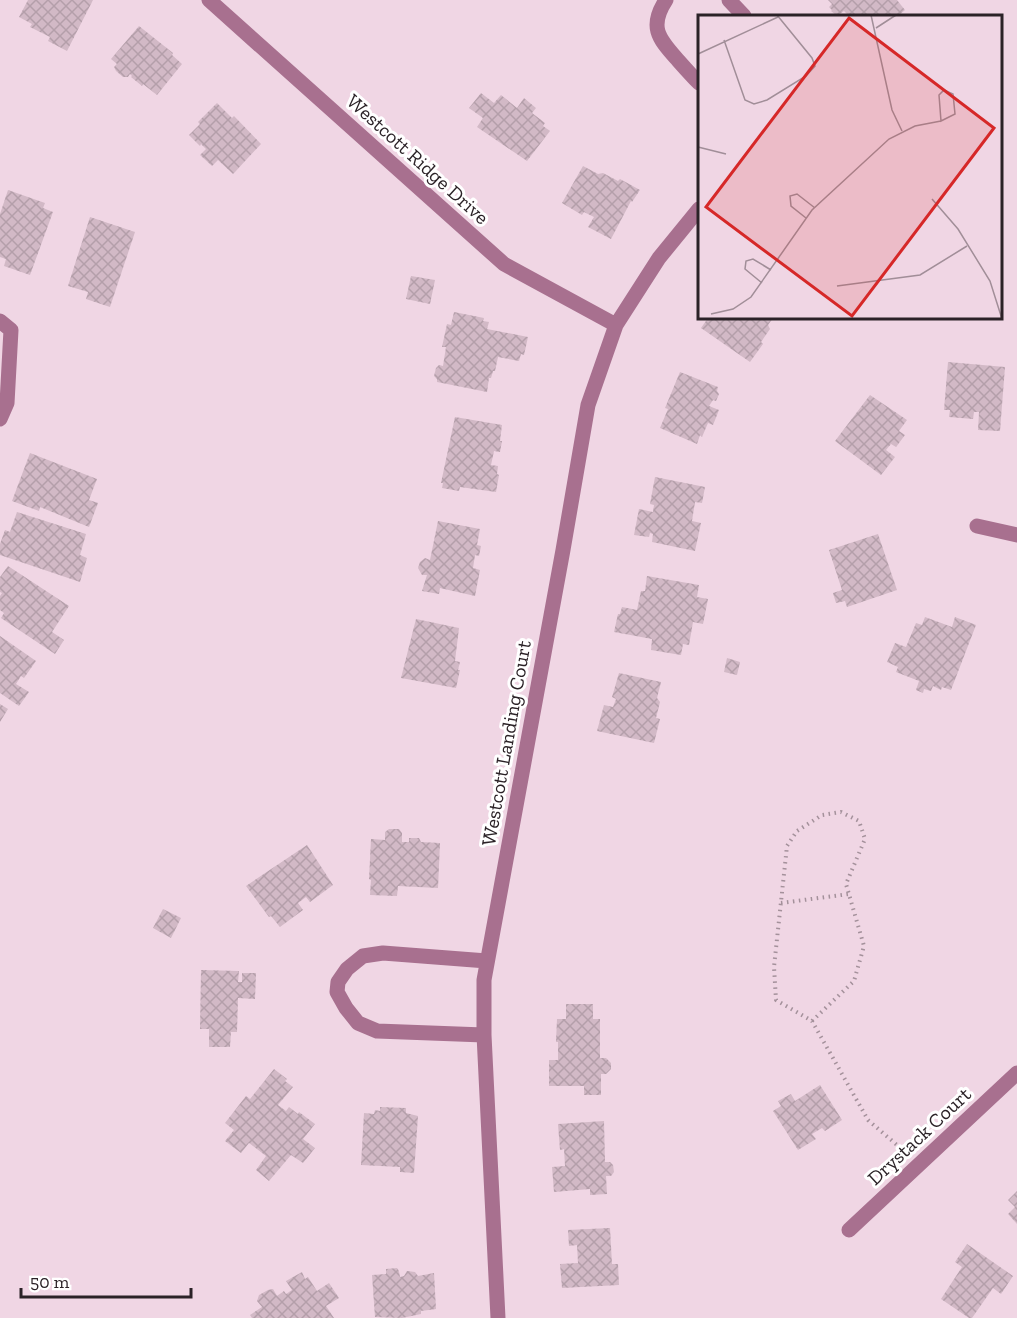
<svg xmlns="http://www.w3.org/2000/svg" width="1017" height="1318" viewBox="0 0 1017 1318" font-family="'Zilla Slab',serif">
<style>
.building{fill:url(#building-cross-hatch)}
.lines{fill:none;stroke-linecap:round;stroke-linejoin:round}
.path{stroke:#a4919b;stroke-width:4;stroke-dasharray:1.5 4.5;stroke-linecap:butt}
.minor{stroke:#a8708f;stroke-width:15}
.labels{text-anchor:middle;stroke-width:6;stroke-linejoin:round;paint-order:stroke}
.street-label{font-size:20px;fill:#2b2227;stroke:#fff}
.inset-road{fill:none;stroke:#a18e98;stroke-width:1.5}
.view{fill:#d62828;fill-opacity:0.15;stroke:#d62828;stroke-width:3}
.inset-edge{fill:none;stroke:#2b2227;stroke-width:3}
</style>
<defs>
<pattern id="building-cross-hatch" width="8" height="8" patternUnits="userSpaceOnUse" patternTransform="scale(1.5)"><rect width="8" height="8" fill="#d2b9c6"/><path d="M0 0l8 8M0 8l8-8" fill="none" stroke="#b49faa"/></pattern>
</defs>
<rect width="100%" height="100%" fill="#f0d6e4"/>
<path class="building" d="M28 0H93L67 51 48 41 50 37 30 27 32 24 19 17Z
M828 0H897L905 10 898 16H849L844 11 837 16 831 11 832 10 829 7 832 4Z
M139 26 173 53 172 55 182 64 157 95 143 84 142 86 131 77 132 76 130 74 128 77H123L116 71 114 67 117 64 111 59Z
M481 93 494 103 501 95 517 108 524 98 536 108 532 113 545 123 543 126 550 131 527 161 477 127 483 118 469 108Z
M217 103 232 118 234 116 261 144 233 174 218 160 212 166 200 155 206 149 201 144 200 146 189 135 200 124 198 122Z
M583 166 598 174 603 173 618 181 620 179 640 190 632 202 631 201 611 239 588 227 594 217 584 212 582 215 562 203Z
M8 190 45 203 43 208 53 212 30 275 4 266 6 259 0 257V214Z
M90 217 135 232 110 307 86 299 88 292 68 286Z
M411 276 435 280 430 304 406 299Z
M454 312 484 318 483 321 489 322 487 329 528 337 524 355 521 354 519 361 498 357 495 371H493L491 378H489L487 392 437 382V379L434 376 436 368 439 365 443 366 446 347H442L447 324 451 325Z
M708 318H773L768 325 770 329 761 342 763 344 750 362 701 328Z
M948 362 1005 367 1000 431 978 430 979 412H974L973 419 949 417 950 410H944Z
M680 372 718 387 717 391 719 394 716 401 713 400 709 406 719 410 713 425 708 423 702 437 700 435 697 444 660 428 668 409 665 408Z
M870 395 907 420 899 431 905 435 896 447 891 444 886 450 895 457 881 475 835 441Z
M455 417 502 425 500 441H502L500 452 494 451 491 465 498 466 497 474 499 475 496 492 460 487 459 491 442 488 443 483H441Z
M30 453 97 479 89 500 98 503 89 527 40 507 39 511 12 501Z
M655 477 705 487 702 503 695 502 692 521 701 523 695 551 652 542 653 534 650 533 649 537 634 535 639 509 653 512 654 505 650 504Z
M17 512 86 534 80 555 87 558 80 582 0 555V544L5 530 10 532Z
M438 521 480 529 477 545 481 546 479 556 475 555 473 568 480 570 475 596 440 588 439 594 422 591 427 575H422L418 568 420 562 425 558 430 560Z
M878 534 897 590 847 607 845 601 836 603 833 593 842 590 829 550Z
M8 566 69 606 52 632 64 640 55 654 1 618 4 613 0 610V596L2 593 0 592V577Z
M647 576 699 585 697 597 708 599 703 624 693 622 689 645 683 644 681 655 651 650 652 639 614 632 618 614H620L622 607 637 610 641 591H645Z
M925 617 952 627 955 617 976 625 951 690 942 687 941 690 933 686 931 691 924 689 923 693 916 690 919 681 896 672 898 667 887 662 895 643 906 647 916 623 922 625Z
M416 619 459 628 455 661 460 662 458 670H460L456 688 401 678Z
M0 636 36 661 24 678 21 676 16 684 29 692 19 706 0 693Z
M727 658 740 662 737 675 724 672Z
M619 673 661 682 657 698 660 702 656 718 660 719 654 743 597 731 604 705 613 707 616 699 612 697Z
M0 704 8 709 0 722Z
M389 829H399L402 833V842H409V838H419L421 842 440 843 438 888 398 886 397 896 370 895 371 880 369 879 371 839 385 840V832Z
M307 845 333 885 310 902 306 897 298 903 303 910 280 927 271 916 269 917 246 886Z
M163 909 181 918 171 938 153 928Z
M201 970 239 971 238 982H242V973H256L255 999 238 998 237 1032H231L230 1047H209V1029H200Z
M566 1004H593V1019H600V1058H606L611 1063V1069L606 1074H601V1095H584V1086H549V1060H558V1042H556L557 1019H566Z
M274 1069 287 1079 285 1081 293 1087 278 1105 286 1111 289 1107 298 1114 299 1112 315 1124 303 1139 315 1148 303 1163 291 1155 269 1181 256 1170 266 1156 249 1143 241 1153 225 1141 234 1130 225 1123 246 1096 250 1099Z
M820 1085 842 1120 825 1131 822 1128 812 1134 816 1139 798 1150 773 1111 781 1106 778 1101 791 1094 795 1101Z
M380 1107 406 1108V1113L418 1116 414 1173 400 1172V1167L361 1165 364 1113 374 1114 375 1110 380 1111Z
M604 1121 605 1162H610L613 1165 614 1172 611 1176H606L607 1194 590 1195V1189L554 1192 552 1167 565 1166 564 1149 560 1150 558 1124Z
M1017 1191V1224L1008 1214 1015 1207 1008 1200Z
M610 1228 612 1264H618L619 1285 562 1288 560 1264 578 1263 577 1245 569 1246 568 1230Z
M967 1244 1013 1276 1001 1294 993 1288 972 1318H969L941 1299 962 1267 955 1262Z
M397 1268 399 1271 400 1277 404 1276 407 1271 415 1272 418 1276 434 1273 436 1309 421 1311V1314L402 1318 375 1317 372 1275 386 1274V1269Z
M302 1272 305 1279 308 1277 317 1291 329 1283 339 1298 326 1306 334 1318H252L250 1315 262 1307 257 1301 259 1295 268 1290 273 1289 277 1296 284 1291 286 1294 292 1290 286 1281Z"/>
<g class="lines">
<path class="path" d="M781 903 849 894
M812 1021 854 981 864 946 846 884 865 839 859 821 841 812 822 815 797 831 787 846 774 967 776 1000 812 1021 868 1120 905 1152"/>
<path class="minor" d="M209 0 504 264 616 325
M666 0C649 26 658 38 676 58 684 67 691 75 699 83
M729 0 744 16
M0 321 11 330 7 403 0 419
M977 526 1017 535
M484 1035 377 1031 358 1023 346 1008 337 992 338 982 347 969 363 956 383 953 487 961
M849 1230 1017 1073
M498 1318 484 1035V980L563 550 588 405 616 325 659 258 699 209"/>
</g>
<g class="labels">
<g class="street-label">
<text transform="translate(418 159) rotate(42)" y="7">Westcott Ridge Drive</text>
<text transform="translate(506 743) rotate(-80)" y="7">Westcott Landing Court</text>
<text transform="translate(919 1136) rotate(-43)" y="7">Drystack Court</text>
</g>
</g>
<g transform="translate(698 15)">
<rect width="304" height="304" fill="#f0d6e4"/>
<path class="inset-road" d="M173 0 194 95 204 116M178 13 198 0M26 25 47 85 56 89 69 85 108 61 117 51 114 43 79 0M0 39 80 2M246 75 255 79 257 99 243 106 241 80ZM0 132 28 139M234 184 260 214 292 266 304 304M108 203 93 191 92 181 99 179 117 193M64 268 47 254 48 246 55 244 73 255M139 271 222 260 269 231M13 299 35 294 53 282 114 195 191 124 217 111 243 106"/>
<path class="view" d="M151 3 296 113 154 301 8 192Z"/>
<rect width="304" height="304" class="inset-edge"/>
</g>
<path d="M21 1288v9h170v-9" fill="none" stroke="#2b2227" stroke-width="3"/>
<text x="30" y="1288" font-size="18" fill="#2b2227" stroke="#ffffff" stroke-width="4.5" paint-order="stroke">50 m</text>
</svg>
